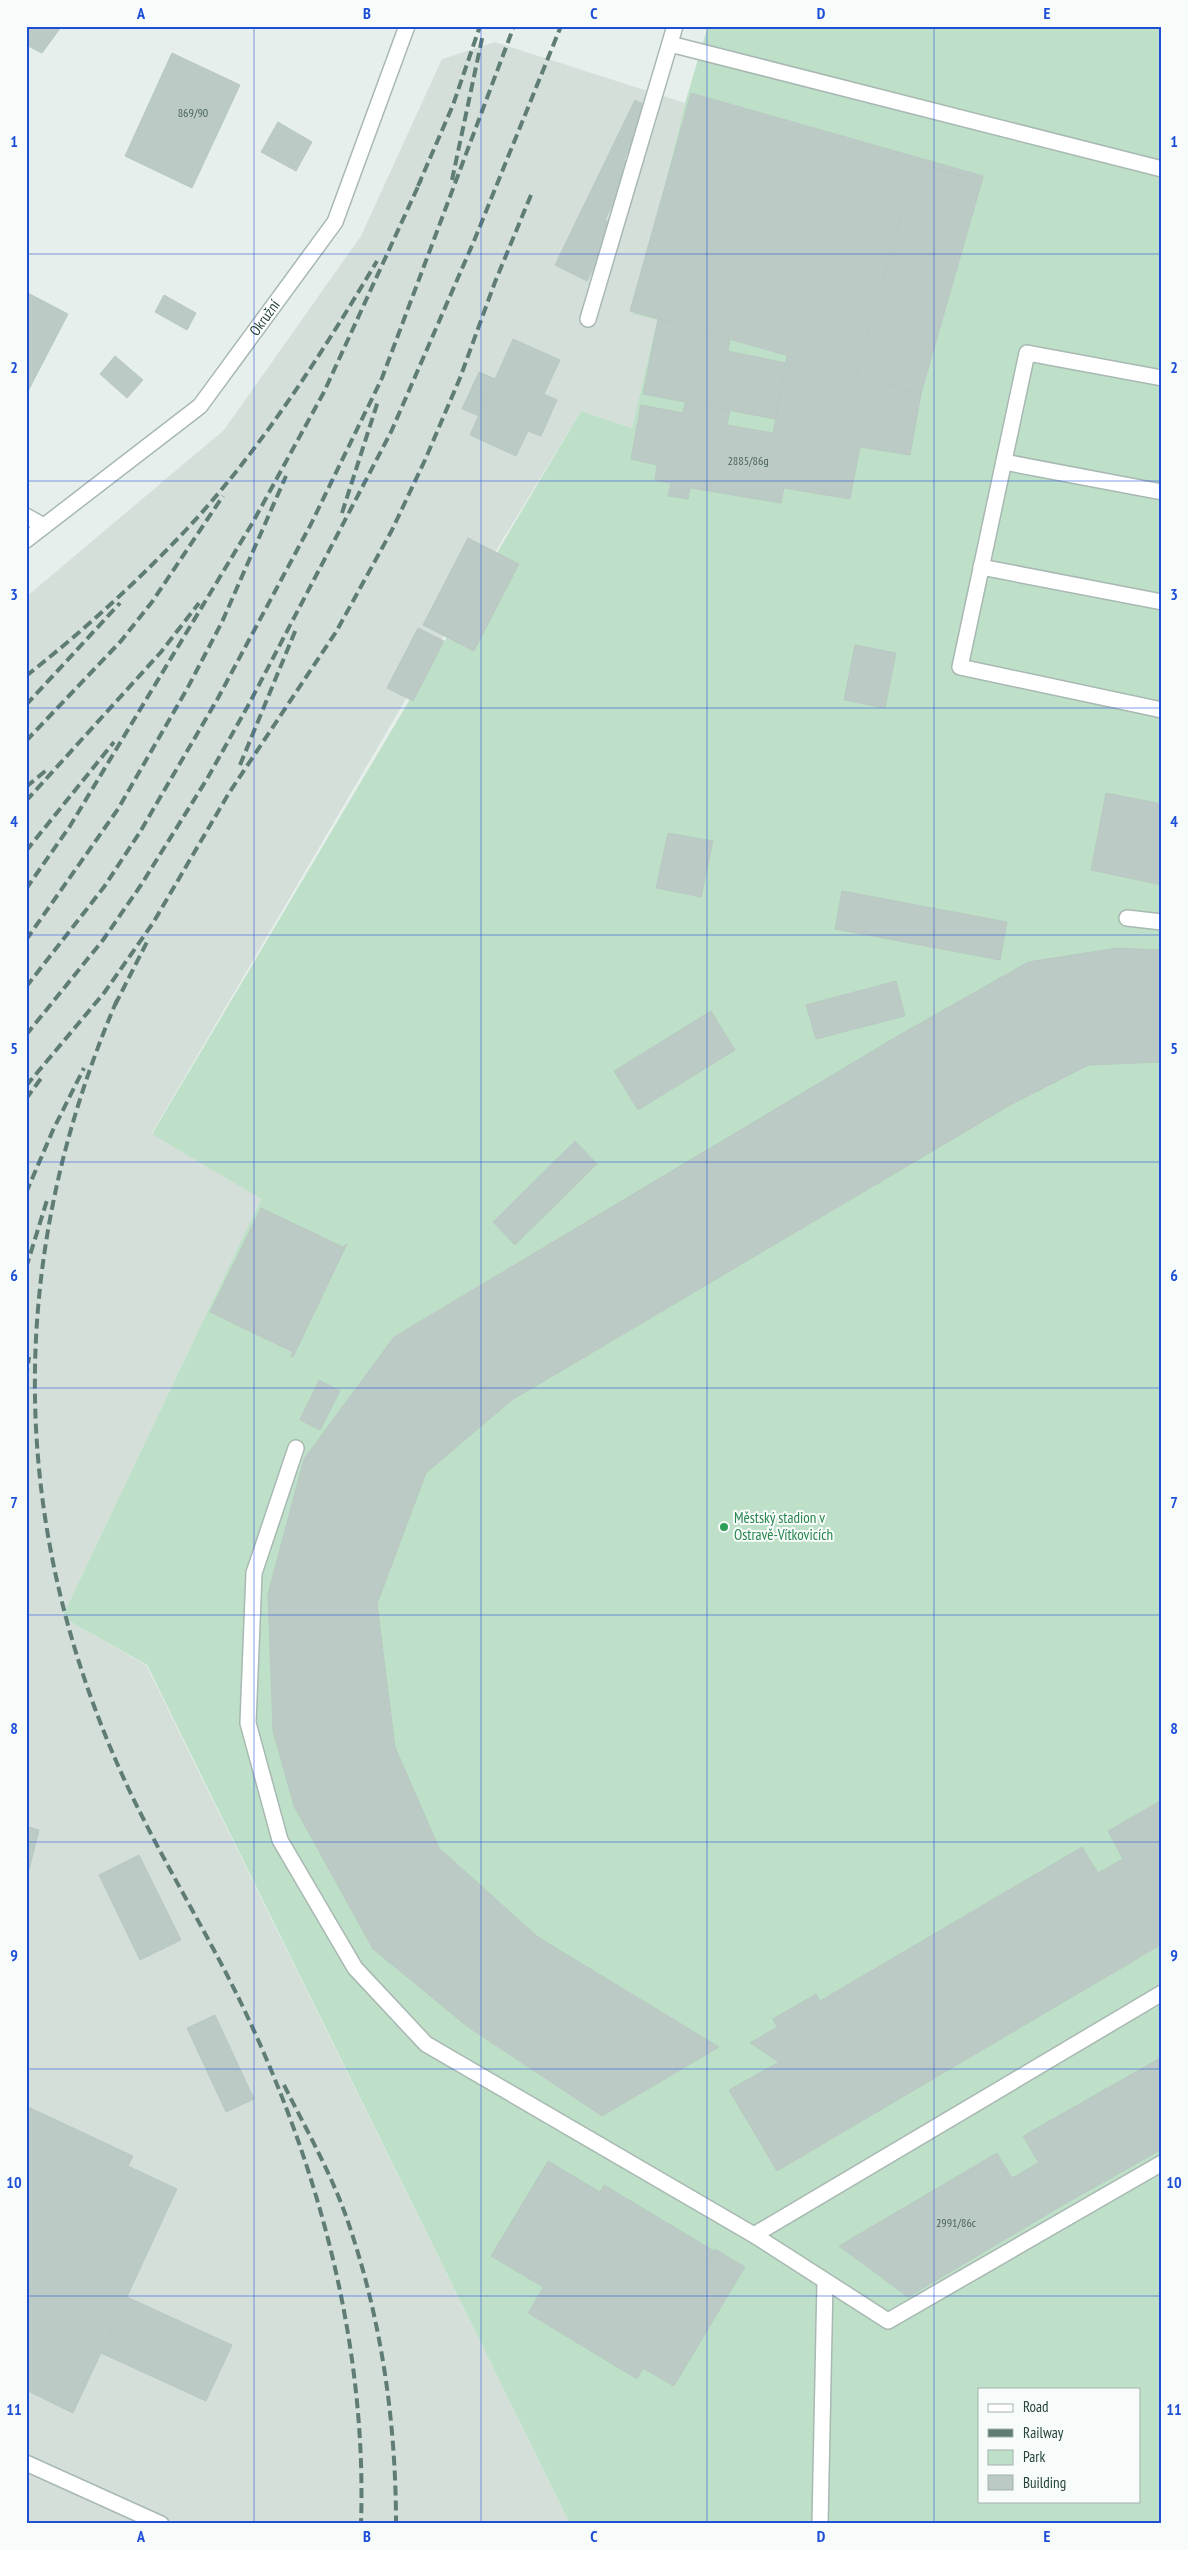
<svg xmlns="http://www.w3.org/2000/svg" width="1188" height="2550" viewBox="0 0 1188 2550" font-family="'PT Sans Narrow',sans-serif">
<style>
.built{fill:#d4dfda}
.green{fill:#bfe0c8;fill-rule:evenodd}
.building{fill:#bbcac4;stroke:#b8c9c2}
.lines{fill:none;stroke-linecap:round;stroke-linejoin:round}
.minor-casing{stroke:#a8b8b2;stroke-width:18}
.minor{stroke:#fff;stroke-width:15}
.rail{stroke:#5f7d75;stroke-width:4;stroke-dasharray:10 5;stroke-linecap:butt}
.grid{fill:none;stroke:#1d4ed8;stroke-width:1;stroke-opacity:0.55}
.leisure-dot{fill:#2e9e5b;stroke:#f7fbf9;stroke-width:2}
.labels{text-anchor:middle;stroke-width:4;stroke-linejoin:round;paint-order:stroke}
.number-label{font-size:12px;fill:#4a645c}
.street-label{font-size:15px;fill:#24423a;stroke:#f7fbf9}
.leisure-label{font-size:15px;fill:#27864d;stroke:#f7fbf9;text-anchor:start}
.neatline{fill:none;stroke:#1d4ed8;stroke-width:2}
.grid-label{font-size:16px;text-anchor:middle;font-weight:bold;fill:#1d4ed8}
</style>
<rect width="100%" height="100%" fill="#e6efeb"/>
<path class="built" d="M495 42 685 103 633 313 657 320 632 428 581 411 403 704 152 1133 261 1199 62 1617 146 1665 570 2524H26V597L224 430 361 236 442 59Z"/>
<path class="green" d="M708 26H1162V2524H570L147 1665 62 1617 261 1199 152 1134 581 411 632 428 657 320 633 314 685 103ZM979 2389H1139V2501H979Z"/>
<path class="building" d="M26 26H60L61 27 42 53 26 45Z
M172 53 240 85 192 188 125 156Z
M691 93 983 176 982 181 916 163 856 375 630 311Z
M635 100 649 107 624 160 632 164 605 220 615 225 587 281 555 265Z
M278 122 312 142 296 171 261 152Z
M916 163 982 181 921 394 856 375Z
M26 292 68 314 26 395Z
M164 295 196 313 187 330 155 312Z
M658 319 730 339 728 351 786 363 775 419 643 394Z
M513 339 560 360 544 394 557 400 541 436 528 431 516 456 470 435Z
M115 356 143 380 127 398 100 374Z
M787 356 921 394 910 455 860 447 850 499 784 488 781 503 690 488 688 499 668 496 671 483 655 480 657 465 631 459 641 405 683 413 685 403 730 411 727 425 773 433Z
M479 372 495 379 479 416 462 409Z
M468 538 519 564 474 651 423 625Z
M418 628 444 641 413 701 387 688Z
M855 645 896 653 885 708 844 700Z
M1106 793 1162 804V885L1091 870Z
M668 833 713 841 701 897 656 888Z
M842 891 1007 922 1000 960 835 929Z
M1117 948 1162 950V1062L1089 1065 1012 1104 512 1400 426 1473 377 1604 395 1747 439 1848 538 1937 719 2047 602 2116 468 2027 373 1949 294 1806 273 1731 268 1594 304 1459 394 1337 896 1037 1028 962Z
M896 981 905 1016 816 1039 806 1005Z
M711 1011 735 1050 638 1110 614 1071Z
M575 1141 597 1164 515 1245 493 1222Z
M261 1208 343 1247 347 1244 293 1357 291 1356 293 1352 210 1312Z
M319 1380 340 1391 320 1430 300 1420Z
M1162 1800V1944L777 2171 729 2090 779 2062 750 2043 777 2027 773 2019 816 1994 820 2001 1082 1847 1098 1873 1123 1859 1108 1831Z
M26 1826 39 1830 26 1882Z
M139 1855 181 1940 140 1960 99 1875Z
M215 2015 254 2099 226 2112 187 2028Z
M1162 2057V2149L1063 2205 1023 2136Z
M26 2106 133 2156 128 2166 177 2189 73 2413 26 2390Z
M997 2153 1012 2178 1038 2163 1063 2205 908 2297 839 2246Z
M548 2161 600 2192 543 2287 491 2256Z
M604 2185 714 2251 637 2379 528 2313Z
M715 2249 745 2267 674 2386 644 2369Z
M127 2297 232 2345 206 2401 101 2353Z"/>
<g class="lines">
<defs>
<g id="minor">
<path d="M670 44 1162 169"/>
<path d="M588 319 675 26"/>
<path d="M1162 378 1027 353 960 667 1162 710"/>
<path d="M1004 462 1162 492"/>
<path d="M26 516 44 526"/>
<path id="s1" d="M26 540 200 406 335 222 407 26"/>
<path d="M981 567 1162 602"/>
<path d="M1127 918 1162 922"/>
<path d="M296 1448 254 1573 248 1723 280 1840 355 1968 426 2044 754 2235 1162 1993"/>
<path d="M754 2235 888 2321 1162 2163"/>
<path d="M26 2463 161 2524"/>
<path d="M820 2524 825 2281"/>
</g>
</defs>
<use href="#minor" class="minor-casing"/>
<use href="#minor" class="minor"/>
<path class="rail" d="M452 180 483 34
M418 186 453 105 480 26
M342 513 378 401
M26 676C82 632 136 583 185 531 260 451 321 355 377 261
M26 705 120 603
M26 741 121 641 152 602 223 496
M240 765 296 629
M26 787 49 768
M26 801 161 652 199 603
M26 851 114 742
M26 889 70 826 253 522 324 392 421 180
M26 940 118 809 187 689 222 622 286 476
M26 987 104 887 140 832 218 698 311 524 382 378 514 26
M117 1000C7 1257 7 1515 120 1770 156 1851 204 1926 242 2005 319 2166 367 2345 361 2524
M115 1005 149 938
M26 1035 103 940 141 885 207 779 249 704 391 432 474 241 561 26
M26 1086 104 993 153 923 229 793 336 632 392 530 425 460 460 378 495 282 531 195
M26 1099 42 1077
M26 1193 53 1130 84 1068
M26 1268 48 1197
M26 1378 29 1357
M284 2085C306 2129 331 2173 347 2219 381 2317 396 2420 396 2524"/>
</g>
<path class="grid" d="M254 26V2524M481 26V2524M707 26V2524M934 26V2524M26 254H1162M26 481H1162M26 708H1162M26 935H1162M26 1162H1162M26 1388H1162M26 1615H1162M26 1842H1162M26 2069H1162M26 2296H1162"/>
<circle class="leisure-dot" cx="724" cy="1527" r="5"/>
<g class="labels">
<g class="number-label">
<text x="193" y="117">869/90</text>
<text x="748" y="465">2885/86g</text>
<text x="956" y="2227">2991/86c</text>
</g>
<g class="street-label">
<text dy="5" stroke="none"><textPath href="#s1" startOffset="329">Okružní</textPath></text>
</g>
<g class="leisure-label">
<text x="734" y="1523">Městský stadion v<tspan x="734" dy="17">Ostravě-Vítkovicích</tspan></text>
</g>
</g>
<rect width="1188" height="2550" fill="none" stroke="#f7fbf9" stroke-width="55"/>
<rect x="978" y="2388" width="162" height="115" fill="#f7fbf9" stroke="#a3b1ad"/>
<rect x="988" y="2404" width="25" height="8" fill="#ffffff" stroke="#a3b1ad"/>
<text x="1023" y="2412" font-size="15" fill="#24423a">Road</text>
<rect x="988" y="2429" width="25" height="8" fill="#5f7d75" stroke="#a3b1ad"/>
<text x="1023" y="2438" font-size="15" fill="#24423a">Railway</text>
<rect x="988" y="2450" width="25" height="15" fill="#bfe0c8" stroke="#a3b1ad"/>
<text x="1023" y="2462" font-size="15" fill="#24423a">Park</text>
<rect x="988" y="2475" width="25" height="15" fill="#bbcac4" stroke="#a3b1ad"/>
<text x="1023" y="2488" font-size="15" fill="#24423a">Building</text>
<rect x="28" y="28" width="1132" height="2494" class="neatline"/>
<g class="grid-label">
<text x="141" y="19">A</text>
<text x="367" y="19">B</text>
<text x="594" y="19">C</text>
<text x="821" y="19">D</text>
<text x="1047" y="19">E</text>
<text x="14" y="147">1</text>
<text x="1174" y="147">1</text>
<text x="14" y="373">2</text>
<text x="1174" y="373">2</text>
<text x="14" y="600">3</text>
<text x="1174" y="600">3</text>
<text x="14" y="827">4</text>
<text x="1174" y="827">4</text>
<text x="14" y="1054">5</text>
<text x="1174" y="1054">5</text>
<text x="14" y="1281">6</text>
<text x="1174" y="1281">6</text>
<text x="14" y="1508">7</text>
<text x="1174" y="1508">7</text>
<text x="14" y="1734">8</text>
<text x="1174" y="1734">8</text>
<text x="14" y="1961">9</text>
<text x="1174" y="1961">9</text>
<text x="14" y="2188">10</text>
<text x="1174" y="2188">10</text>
<text x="14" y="2415">11</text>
<text x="1174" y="2415">11</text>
<text x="141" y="2542">A</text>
<text x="367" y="2542">B</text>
<text x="594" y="2542">C</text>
<text x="821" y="2542">D</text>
<text x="1047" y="2542">E</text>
</g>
</svg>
